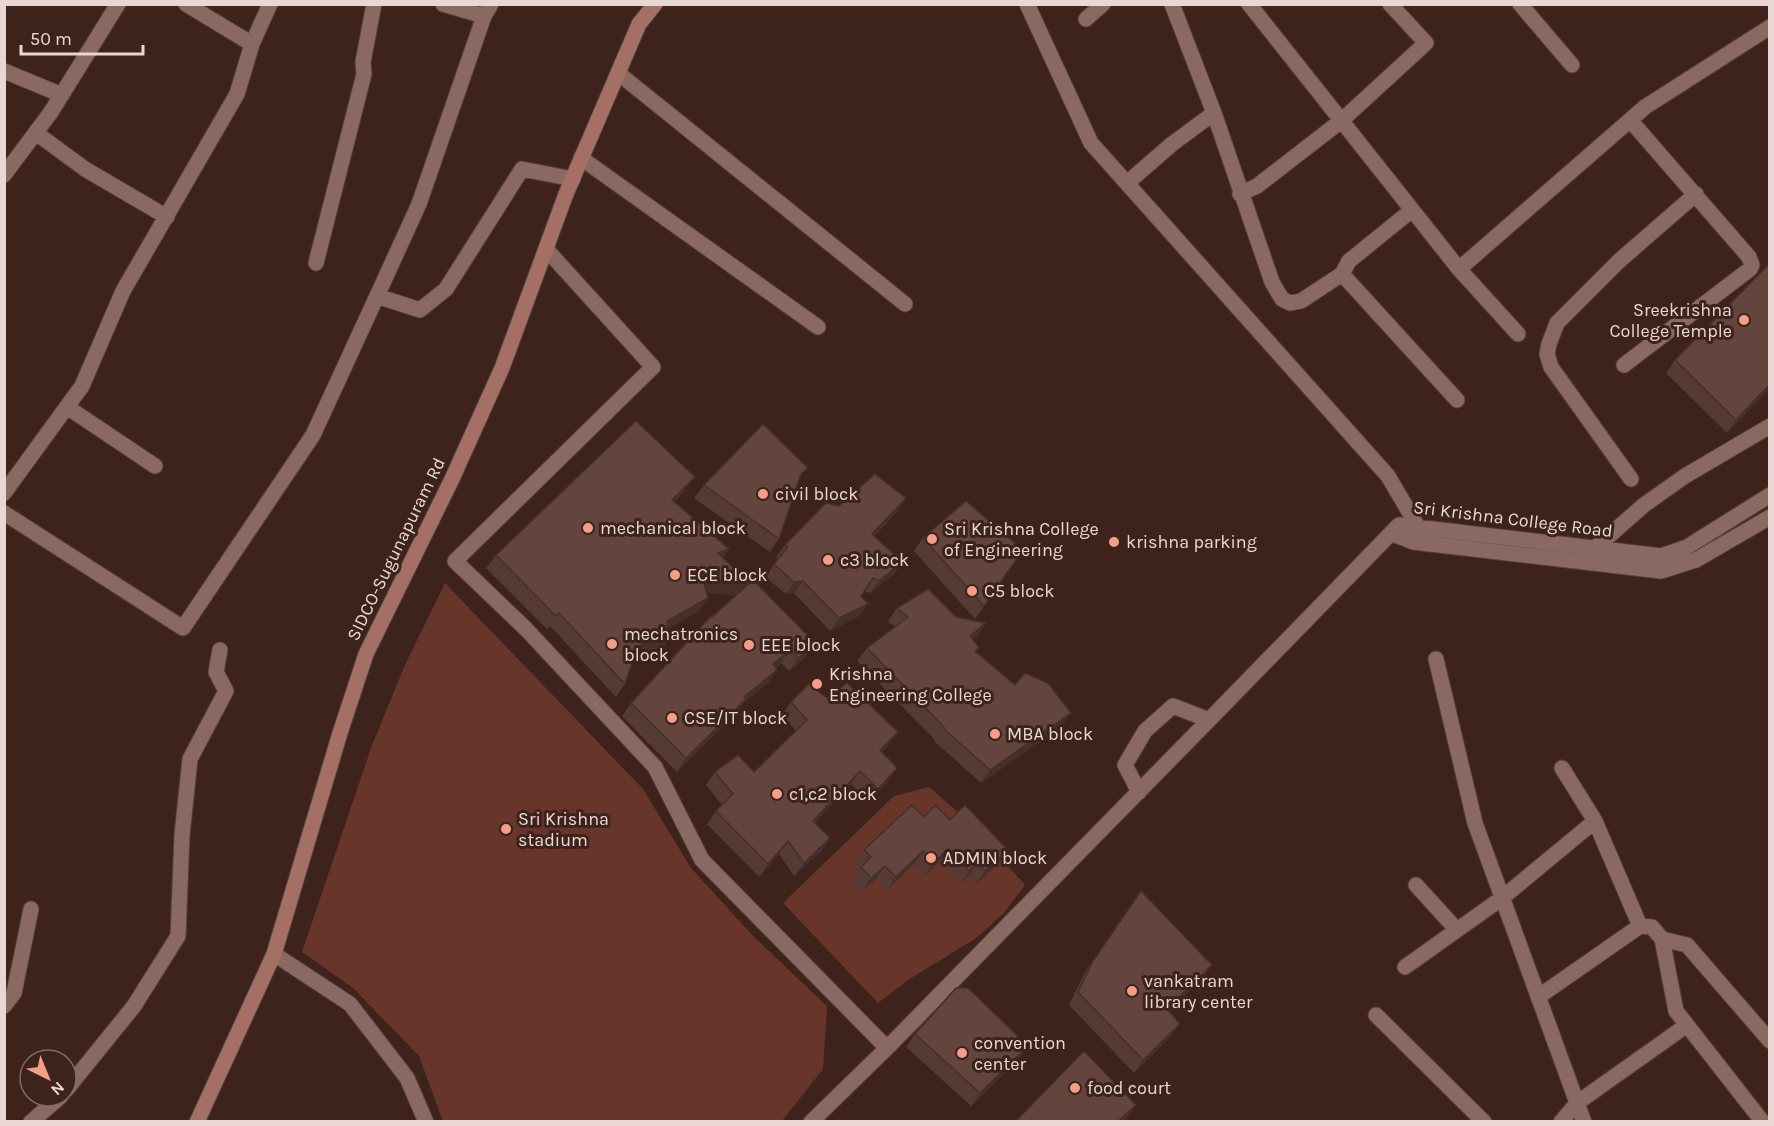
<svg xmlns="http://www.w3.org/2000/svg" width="1774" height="1126" viewBox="0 0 1774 1126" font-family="Karla,sans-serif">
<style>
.green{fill:#673529}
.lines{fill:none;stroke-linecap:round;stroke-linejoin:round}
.street-casing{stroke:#57403c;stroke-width:17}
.secondary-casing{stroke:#57403c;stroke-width:17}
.street{stroke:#896961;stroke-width:15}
.secondary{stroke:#a47065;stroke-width:15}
.wall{fill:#553b34}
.shaded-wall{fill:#45302b}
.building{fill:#63453d;stroke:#45302b;stroke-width:1.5}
.poi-dot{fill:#f49e8a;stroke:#3e231d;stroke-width:2}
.labels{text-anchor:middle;stroke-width:6;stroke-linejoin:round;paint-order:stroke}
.poi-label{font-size:18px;fill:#ead7d3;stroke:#3e231d;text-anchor:start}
.street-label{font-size:18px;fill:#ead7d3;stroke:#3e231d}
</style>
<rect width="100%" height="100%" fill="#3e231d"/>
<path class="green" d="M445 583 643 789 691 868 754 937 827 1006 823 1069 782 1121H443L419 1056 353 988 302 952 371 748 404 667Z
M929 787 968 821 1025 885 1004 913 975 939 911 978 878 1003 783 903 894 796Z"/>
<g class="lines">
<defs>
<path id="street" d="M186 4 252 44 270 4
M443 4 484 16
M1027 4 1091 143 1388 476 1428 544
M1172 4 1214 113 1272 282 1282 299 1290 303 1301 301 1342 274 1349 261 1412 210
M1249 4 1459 269 1645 107 1770 27
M1520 4 1572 65
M1086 19 1103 4
M4 71 62 95
M618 73 905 304
M36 133 85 169 167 217
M581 158 818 327
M4 175 51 112 118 4
M1134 177 1172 144 1214 113
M1240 194 1257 186 1341 121 1426 43 1390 4
M546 249 653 367 455 561 526 629 655 767 702 860 887 1048 811 1122
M316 263 364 74 363 62 374 4
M1459 269 1518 334
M1342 274 1457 400
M377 296 419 204 484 16 491 4
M1624 365 1750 269 1752 265 1749 257 1630 120
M67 407 155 466
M1631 479 1551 367 1547 354 1549 344 1557 323 1619 261 1696 194
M4 493 82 386 123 291 237 94 252 44
M4 513 183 628 313 435 377 296 420 310 446 289 522 169 573 179
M1391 533 1413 542 1661 571 1696 560 1770 517
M1595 548 1644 505 1685 476 1770 426
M1436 659 1475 823 1584 1122
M1209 720 1399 525 1661 556 1687 547 1770 495
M1562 768 1595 821 1640 926
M1416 885 1457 930
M1662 939 1687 945 1770 1041
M274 954 350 1004 407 1078 426 1122
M1405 967 1502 898 1595 821
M1538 997 1640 926 1652 927 1662 939 1676 1011 1762 1121
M4 1006 14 993 31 909
M1376 1015 1484 1122
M887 1048 1209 720 1173 706 1145 731 1125 765 1139 792
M66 1090 134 1006 178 936 182 835 190 759 226 691 216 672 220 650
M31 1122 61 1096
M1561 1122 1577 1103 1687 1025"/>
<path id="secondary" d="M197 1122 274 954 340 733 366 654 452 479 502 368 566 194 639 24 655 4"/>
</defs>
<use href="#street" class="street-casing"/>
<use href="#secondary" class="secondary-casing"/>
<use href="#street" class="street"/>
<use href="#secondary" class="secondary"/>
</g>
<path class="wall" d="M1675 360 1770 388 1727 433 1666 373Z
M704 485 779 539 770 552 694 498Z
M685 490 674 502 729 549 723 558 816 644 806 657 789 671 781 663 776 668 768 683 742 704 737 712 677 772 622 716 631 703 712 617 736 595 707 593 699 611 667 629 658 655 636 653 625 684 616 697 550 626 547 629 486 568 496 555Z
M839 506 898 511 874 536 902 562 894 574 870 593 864 591 861 596 859 616 830 631 794 593 786 594 765 577 778 559 776 557 785 545Z
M923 538 1023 550 975 619 914 551Z
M897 608 956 617 986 623 977 636 972 640 976 652 1062 726 981 783 934 741 935 740 857 661 867 648 895 627 888 621Z
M827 698 889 745 882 752 888 781 869 802 851 784 815 822 830 838 821 851 794 876 779 854 759 877 707 824 716 811 722 805 706 785 715 772H754L796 731 782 715 791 702Z
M924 817 950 820 1008 850 999 863 976 884 968 876 960 884 939 862 924 876 914 864 887 890 876 879 862 891 851 881 860 868 855 863 864 850Z
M1141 891 1203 978 1169 1011 1170 1037 1134 1073 1069 1005 1084 974Z
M915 1034 1028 1046 1019 1059 971 1106 906 1047Z"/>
<path class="shaded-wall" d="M1770 384V388L1727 433 1736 420Z
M695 477 685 490 663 513 672 500Z
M906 498 898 511 863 546 872 534Z
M729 549 720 562 718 553Z
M902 562 894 574 870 593 879 581Z
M703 579 749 583 740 596 694 592Z
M803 581 794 593 786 594 794 582Z
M708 598 699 611 658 634 667 621Z
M868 604 859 616 830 631 839 618Z
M986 623 977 636 961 649 970 636Z
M644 640 667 642 658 655 635 653Z
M816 644 806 657 789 671 798 658Z
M790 650 781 663 764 677 773 664Z
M777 670 768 683 742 704 737 712 677 772 686 758 744 697Z
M1071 713 1062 726 981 783 990 770Z
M898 732 889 745 871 763 880 750Z
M897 768 888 781 869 802 878 789Z
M860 771 851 784 804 834 813 821Z
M830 838 821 851 794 876 804 863Z
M788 841 779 854 759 877 768 864Z
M948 849 939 862 924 876 933 863Z
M1008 850 999 863 976 884 985 871Z
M923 851 914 864 887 890 896 877Z
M977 863 968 876 960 884 969 871Z
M885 866 876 879 862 891 871 878Z
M1212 965 1203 978 1158 1022 1167 1009Z
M1180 1024 1170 1037 1134 1073 1143 1060Z
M1028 1046 1019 1059 971 1106 980 1093Z
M1136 1105 1127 1118 1123 1122H1117Z"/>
<path class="building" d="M1770 263V384L1736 420 1675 360Z
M636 421 695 477 672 500 729 549 718 553 749 583 703 579 708 598 667 621V642L644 640 634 656 625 684 559 613 556 616 496 555Z
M763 424 808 468 801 474 779 539 704 485Z
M875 474 906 498 872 534 902 562 879 581 873 578 861 596 868 604 839 618 803 581 794 582 774 564 788 547 785 545 826 503 839 506Z
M966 501 1023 550 984 606 923 538Z
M753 580 816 644 798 658 790 650 773 664 777 670 744 697 746 699 686 758 631 703 712 615V617Z
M928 589 956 617 986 623 970 636 979 648 975 651 1015 685 1025 673 1048 683 1071 713 990 770 943 728 944 727 867 648 908 617 897 608Z
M847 683 898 732 880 750 897 768 878 789 860 771 813 821 830 838 804 863 788 841 768 864 716 811 733 794 715 772 738 755 754 772 807 720 791 702 809 684 827 698Z
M912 805 924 817 935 805 950 820 965 805 1008 850 985 871 977 863 969 871 948 849 933 863 923 851 896 877 885 866 871 878 861 867 871 857 864 850Z
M1141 891 1212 965 1167 1009 1180 1024 1143 1060 1078 992 1093 961Z
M956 988H968L1028 1046 980 1093 915 1034Z
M1084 1051 1136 1105 1117 1122H1015Z"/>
<g class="poi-dot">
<circle cx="1744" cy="320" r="6"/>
<circle cx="763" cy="494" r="6"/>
<circle cx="588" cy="528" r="6"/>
<circle cx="932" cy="539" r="6"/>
<circle cx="1114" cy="542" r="6"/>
<circle cx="828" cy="560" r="6"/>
<circle cx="675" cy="575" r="6"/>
<circle cx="972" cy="591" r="6"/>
<circle cx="612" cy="644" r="6"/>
<circle cx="749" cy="645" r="6"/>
<circle cx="817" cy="684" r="6"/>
<circle cx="672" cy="718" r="6"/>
<circle cx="995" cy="734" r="6"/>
<circle cx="777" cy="794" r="6"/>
<circle cx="506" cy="829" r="6"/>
<circle cx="931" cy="858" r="6"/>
<circle cx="1132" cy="991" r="6"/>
<circle cx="962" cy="1053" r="6"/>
<circle cx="1075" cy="1088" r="6"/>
</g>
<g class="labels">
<g class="poi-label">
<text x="1732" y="316" text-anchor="end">Sreekrishna<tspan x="1732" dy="21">College Temple</tspan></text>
<text x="775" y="500">civil block</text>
<text x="600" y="534">mechanical block</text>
<text x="944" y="535">Sri Krishna College<tspan x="944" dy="21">of Engineering</tspan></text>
<text x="1126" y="548">krishna parking</text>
<text x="840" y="566">c3 block</text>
<text x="687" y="581">ECE block</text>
<text x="984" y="597">C5 block</text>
<text x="624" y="640">mechatronics<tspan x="624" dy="21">block</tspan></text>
<text x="761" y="651">EEE block</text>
<text x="829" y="680">Krishna<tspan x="829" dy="21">Engineering College</tspan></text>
<text x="684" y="724">CSE/IT block</text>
<text x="1007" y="740">MBA block</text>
<text x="789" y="800">c1,c2 block</text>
<text x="518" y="825">Sri Krishna<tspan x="518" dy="21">stadium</tspan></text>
<text x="943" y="864">ADMIN block</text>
<text x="1144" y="987">vankatram<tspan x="1144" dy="21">library center</tspan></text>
<text x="974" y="1049">convention<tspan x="974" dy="21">center</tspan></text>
<text x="1087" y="1094">food court</text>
</g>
<g class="street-label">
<text transform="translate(1513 519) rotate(7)" y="6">Sri Krishna College Road</text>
<text transform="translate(396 549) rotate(-64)" y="6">SIDCO-Sugunapuram Rd</text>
</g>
</g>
<rect width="1774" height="1126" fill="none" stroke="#ead7d3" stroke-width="12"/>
<g transform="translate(48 1078) rotate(137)"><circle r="28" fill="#3e231d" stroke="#836b66" stroke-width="1.5"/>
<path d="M0-4.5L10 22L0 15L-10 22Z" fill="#f49e8a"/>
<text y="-9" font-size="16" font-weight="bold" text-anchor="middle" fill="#ead7d3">N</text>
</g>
<path d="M21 45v9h122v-9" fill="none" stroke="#ead7d3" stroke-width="3"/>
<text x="30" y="45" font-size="18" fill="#ead7d3" stroke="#3e231d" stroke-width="4.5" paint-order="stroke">50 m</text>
</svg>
